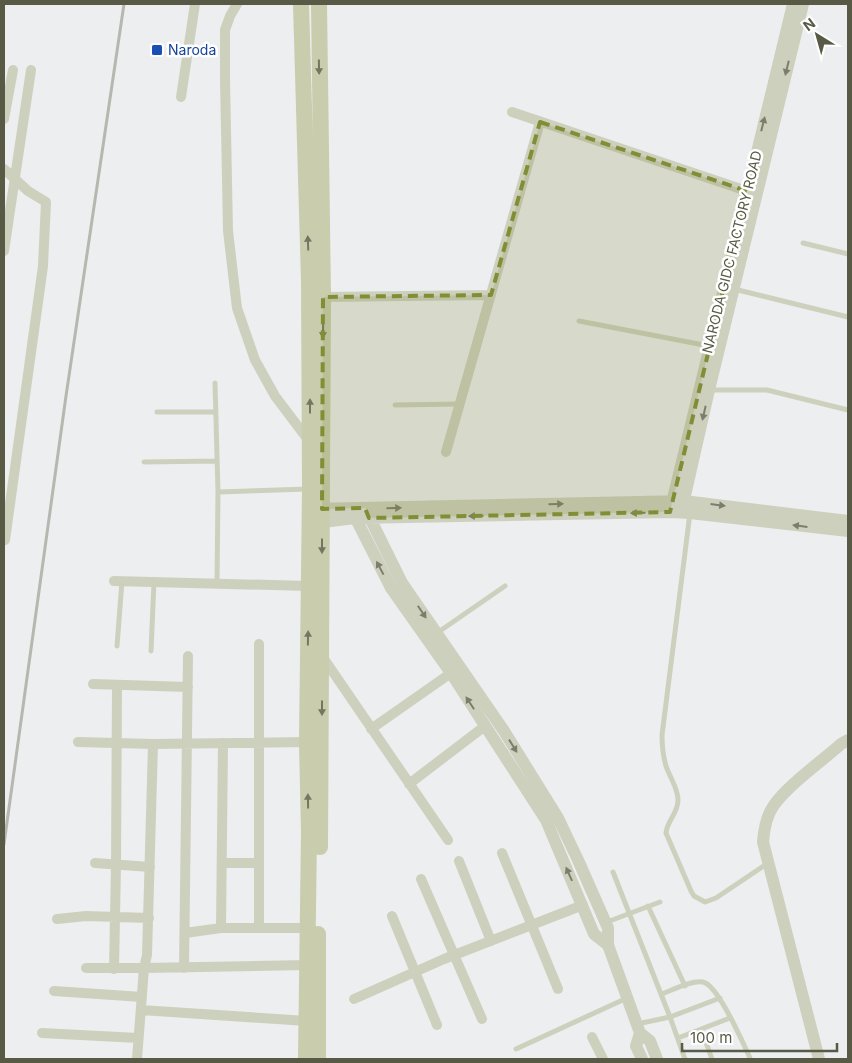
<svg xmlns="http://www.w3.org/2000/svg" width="852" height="1063" viewBox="0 0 852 1063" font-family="Inter,sans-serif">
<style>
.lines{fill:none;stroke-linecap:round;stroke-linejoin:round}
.service{stroke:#ced0be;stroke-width:5}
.minor{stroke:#ced0be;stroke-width:10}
.tertiary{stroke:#ced0be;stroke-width:12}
.primary{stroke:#c9ccad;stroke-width:16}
.rail{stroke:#b6b8b0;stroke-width:3}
.oneway{fill:#757660}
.oneway2{fill:#7c7d6a}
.marked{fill:#818e35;fill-opacity:0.2;stroke:#818e35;stroke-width:4;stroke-dasharray:10 6;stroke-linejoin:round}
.transit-dot{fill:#1a4fb4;stroke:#fff;stroke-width:2}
.labels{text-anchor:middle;stroke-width:5;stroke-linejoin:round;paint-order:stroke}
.transit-label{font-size:14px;fill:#164399;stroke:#fff;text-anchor:start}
.street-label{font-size:14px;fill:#595a46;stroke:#fff}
</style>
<rect width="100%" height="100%" fill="#edeef0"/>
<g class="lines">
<path class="service" d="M803 243 848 254
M734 289 848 317
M579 321 709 346
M215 383 218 492 217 583
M709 390H767L848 410
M395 405 459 404
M157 412H216
M144 462 217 461
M218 492 308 489
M690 513 662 735C662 746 663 756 666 766 670 778 678 788 678 800 678 814 667 820 666 833L691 891 694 896 705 902 716 898 768 863
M437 633 505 586
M117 646 122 581
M151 651 154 582
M613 872 670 1017 685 1059
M648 906 685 986
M607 922 660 902
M662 994C673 990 691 980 703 982 718 985 743 1043 750 1058
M637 1024 670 1017 720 998
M701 1029 712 1059
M678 1038 730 1018
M516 1049 627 998"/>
<path class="minor" d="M237 4 230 16 225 30V79L228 231 237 308 255 360 275 396 309 441
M181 97 195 4
M512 112 747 191
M4 119 13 70
M4 169 28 191 46 202 43 266 5 540
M4 251 31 70
M323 297 491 295
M446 452 540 122
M114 581 309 586
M322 656 448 840
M93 684 188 687
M371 729 451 673
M78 742 153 744
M409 784 485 726
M502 853 558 989
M459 861 491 941
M95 863 150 867
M222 863H259
M421 879 482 1019
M392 916 437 1025
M57 919 86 916 149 918
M221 928 223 743
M259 928V644
M185 933 221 928H308
M86 968H144L147 955 153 744 307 742
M184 968 188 656
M114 969 116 865 117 685
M54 991 142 997
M354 999 444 959 583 905
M141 1010 307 1021
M42 1033 138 1038
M592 1037 603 1059
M137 1059 144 968 307 965"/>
<path class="tertiary" d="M671 507 793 4
M365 508 402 583 504 731 558 818 578 860 608 928V945L640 1033 636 1046 642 1059
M312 509 684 501 848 521
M682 509 709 390 803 4
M353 513 391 588 451 673 546 820 594 934 608 945
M315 523 355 518 670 512 690 513 848 531
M640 1033 650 1041 657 1059
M819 1059 763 842C764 829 766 816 774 805 788 785 822 761 841 744L848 740"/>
<path class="primary" d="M301 4 309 281 310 489 307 742 309 833 306 1059
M319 4 323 297 320 847
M318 1059V934"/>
<path class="rail" d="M4 844 66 396 124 4"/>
</g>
<defs><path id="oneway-solid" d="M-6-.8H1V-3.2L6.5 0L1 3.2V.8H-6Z" transform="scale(1.25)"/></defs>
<g class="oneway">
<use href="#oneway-solid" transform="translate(319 67) rotate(89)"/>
<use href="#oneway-solid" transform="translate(308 243) rotate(-92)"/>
<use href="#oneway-solid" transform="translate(323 331) rotate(91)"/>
<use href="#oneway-solid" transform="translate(310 406) rotate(-90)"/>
<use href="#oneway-solid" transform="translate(322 546) rotate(90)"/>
<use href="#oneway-solid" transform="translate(308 638) rotate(-89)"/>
<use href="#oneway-solid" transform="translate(322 708) rotate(90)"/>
<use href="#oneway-solid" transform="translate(308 801) rotate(-91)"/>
</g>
<g class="oneway2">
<use href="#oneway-solid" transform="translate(787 68) rotate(104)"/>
<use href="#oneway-solid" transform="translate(763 124) rotate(-76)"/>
<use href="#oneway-solid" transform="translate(704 413) rotate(103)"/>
<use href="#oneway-solid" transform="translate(556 504) rotate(-1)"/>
<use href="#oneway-solid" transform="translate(718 505) rotate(7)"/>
<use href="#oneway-solid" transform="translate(394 508) rotate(-1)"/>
<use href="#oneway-solid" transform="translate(638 513) rotate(179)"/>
<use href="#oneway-solid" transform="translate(476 516) rotate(179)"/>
<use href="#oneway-solid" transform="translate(800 526) rotate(-173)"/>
<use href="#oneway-solid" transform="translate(380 568) rotate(-118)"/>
<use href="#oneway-solid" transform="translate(422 612) rotate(56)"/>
<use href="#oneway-solid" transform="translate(470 703) rotate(-123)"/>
<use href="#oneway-solid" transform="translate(513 746) rotate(58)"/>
<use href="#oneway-solid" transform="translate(569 874) rotate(-114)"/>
</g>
<path class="marked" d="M540 122 747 191 670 512 369 518 365 508 322 509 323 297 491 295Z"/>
<rect class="transit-dot" x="151" y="44" width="12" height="12" rx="2.5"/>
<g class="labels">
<g class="transit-label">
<text x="168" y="55">Naroda</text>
</g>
<g class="street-label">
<text transform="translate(732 252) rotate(-76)" y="5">NARODA GIDC FACTORY ROAD</text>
</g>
</g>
<rect width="852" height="1063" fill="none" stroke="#595a46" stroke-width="10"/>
<g transform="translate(817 35) rotate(323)" stroke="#ffffff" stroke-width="4" paint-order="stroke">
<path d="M0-4L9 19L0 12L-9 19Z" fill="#595a46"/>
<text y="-8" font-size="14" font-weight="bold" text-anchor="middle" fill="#595a46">N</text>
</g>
<path d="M682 1043v8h155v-8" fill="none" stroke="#595a46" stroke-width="2.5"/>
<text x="690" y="1043" font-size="15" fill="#595a46" stroke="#ffffff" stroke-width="4" paint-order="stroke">100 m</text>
</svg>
